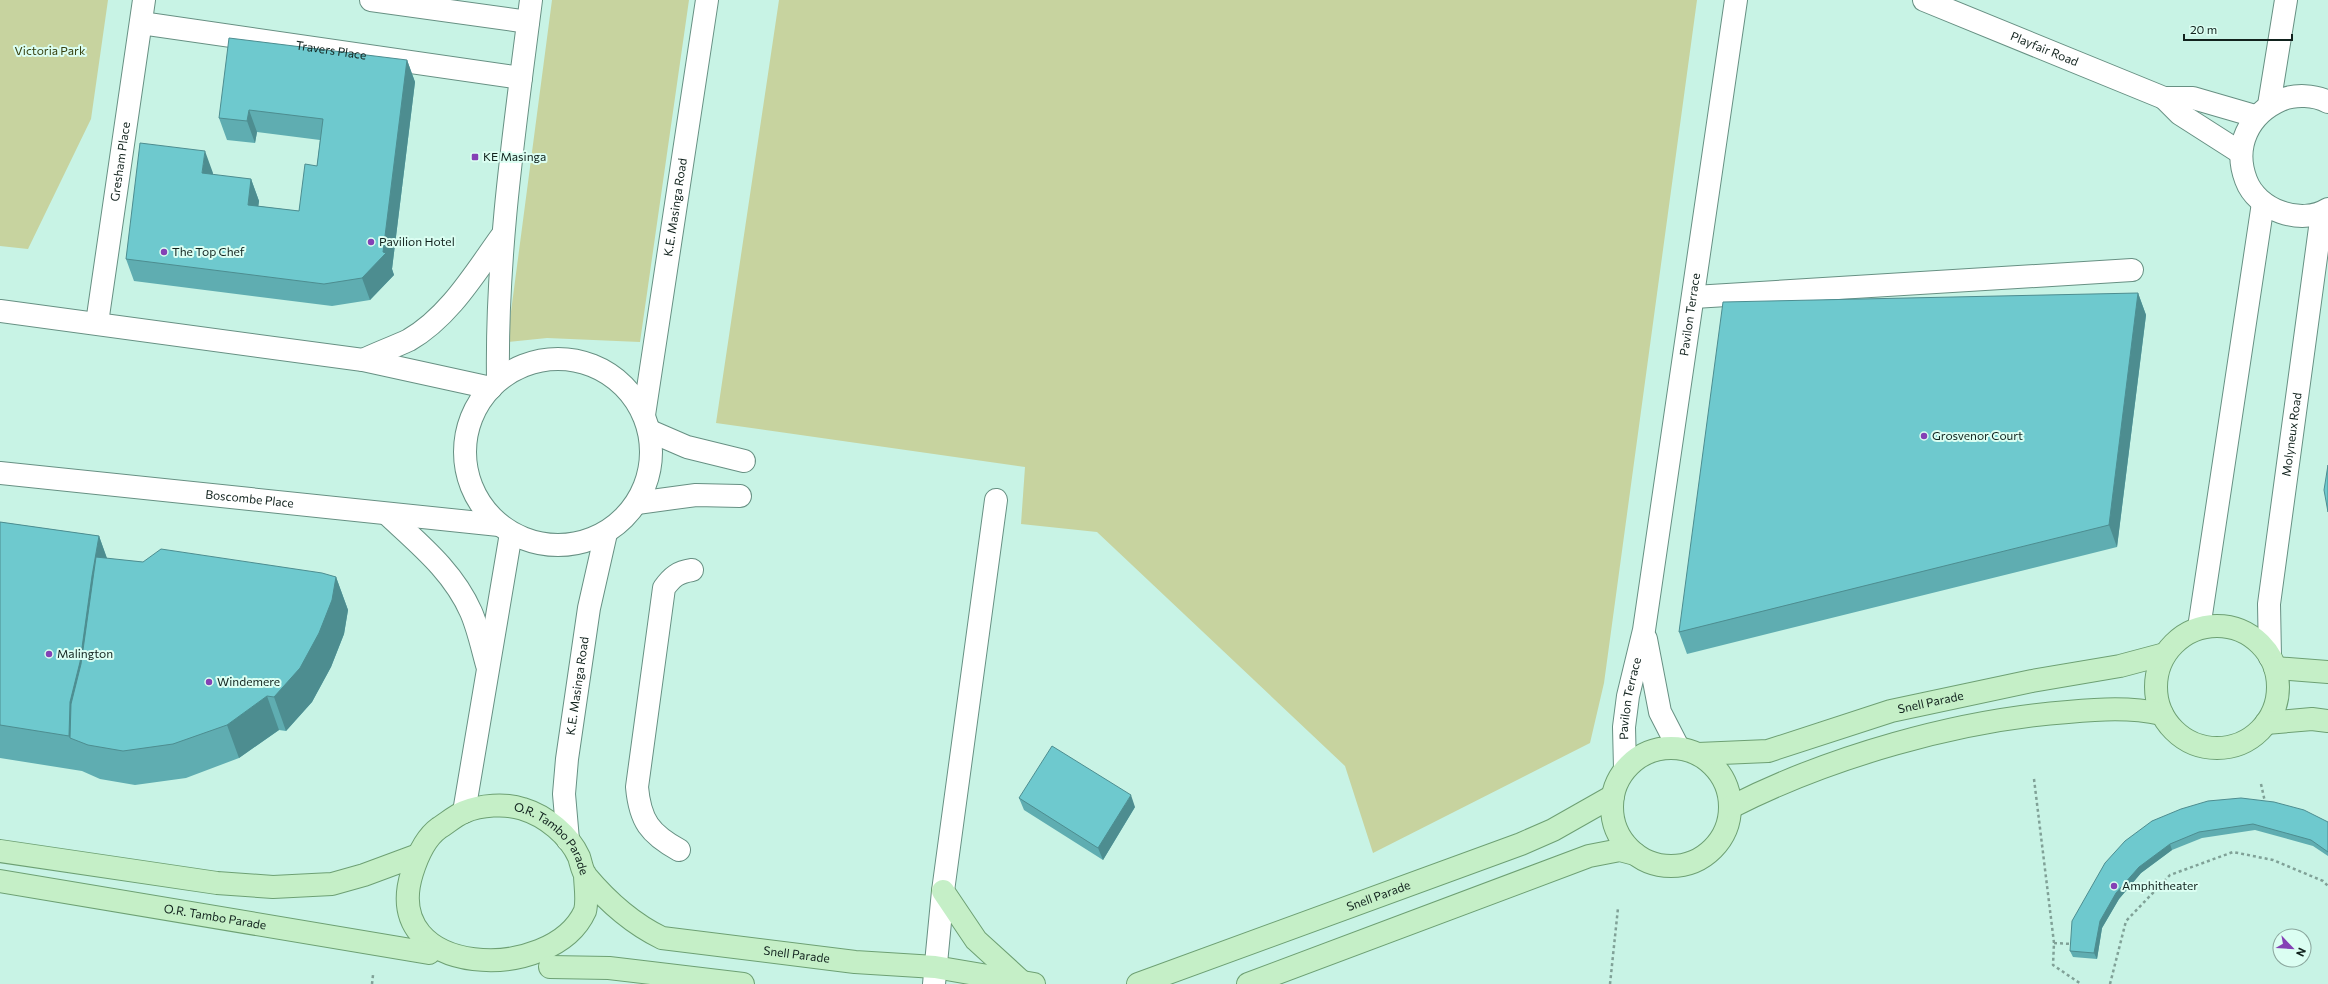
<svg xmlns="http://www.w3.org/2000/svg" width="2328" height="984" viewBox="0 0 2328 984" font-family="Commissioner,sans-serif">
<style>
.green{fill:#c7d39f}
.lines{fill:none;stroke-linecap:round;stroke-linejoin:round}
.minor-casing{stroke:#679083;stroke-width:24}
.major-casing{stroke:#6da073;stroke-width:24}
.path{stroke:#80a197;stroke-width:2.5;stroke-dasharray:3 3;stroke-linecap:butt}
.minor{stroke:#fff;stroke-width:22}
.major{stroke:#c5efc7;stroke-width:22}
.wall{fill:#5fadb1}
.shaded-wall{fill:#4d8d90}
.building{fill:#6ec9ce;stroke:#4d8d90}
.poi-dot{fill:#8441b5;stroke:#dbfef2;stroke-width:1.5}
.labels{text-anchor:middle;stroke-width:4;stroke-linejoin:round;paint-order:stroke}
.street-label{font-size:12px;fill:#11221d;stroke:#dbfef2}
.park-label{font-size:12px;fill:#363f0e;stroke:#dbfef2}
.poi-label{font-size:12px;fill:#11221d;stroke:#dbfef2;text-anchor:start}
</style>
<rect width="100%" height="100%" fill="#c8f3e5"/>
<path class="green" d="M0 0H108L91 119 28 249 0 246Z
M552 0H689L640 342 547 338 507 342Z
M779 0H1697L1604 683 1590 743 1373 853 1345 766 1097 532 1021 524 1025 467 716 423Z"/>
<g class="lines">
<defs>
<g id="minor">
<path d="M371 0 528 22"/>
<path id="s1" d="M1924 0 2164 98H2193L2255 116"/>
<path id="s2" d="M141 23 521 78"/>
<path d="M2164 98 2180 114 2241 153"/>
<path d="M2328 102C2315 95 2295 94 2281 100 2249 114 2233 146 2246 180 2257 210 2301 226 2328 209"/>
<path d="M2269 105 2286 0"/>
<path d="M1694 297 2132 270"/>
<path d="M0 311 363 360 491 388"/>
<path id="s3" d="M97 323 144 0"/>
<circle cx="558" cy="452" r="93"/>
<path d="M363 360C378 353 394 347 409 340 449 317 475 273 501 237"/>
<path d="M498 380C496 252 515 126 531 0"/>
<path id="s4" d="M644 415 707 0"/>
<path d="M650 431 687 447 744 461"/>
<path id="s5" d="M0 473 499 525"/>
<path d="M637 503 696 495 740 496"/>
<path d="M387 514C419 544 453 571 471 612 478 628 482 647 487 665"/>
<path d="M2199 628 2263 203"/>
<path d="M1646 639 1660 712 1678 747"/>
<path id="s6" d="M2270 657 2269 604 2322 213"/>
<path id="s7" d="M1625 768 1624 727 1628 696 1644 630 1736 0"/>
<path d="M464 812 511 533"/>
<path id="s8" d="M568 840 564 794 567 759 589 608 606 533"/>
<path d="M679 850C650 834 640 821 637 787L664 588C672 577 678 572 692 570"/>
<path d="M934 984 943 891 996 500"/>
</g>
<g id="major">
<circle cx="2217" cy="687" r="61"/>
<path d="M2275 668 2328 672"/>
<path d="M2266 723 2312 719 2328 721"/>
<circle cx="1671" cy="807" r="59"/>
<path id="s9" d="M1698 754 1768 751 1891 711 2032 681 2120 666 2165 654"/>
<path d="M1731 807C1829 757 1958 720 2068 712 2100 709 2130 707 2162 714"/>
<path d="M0 851 217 883 273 887 332 884 364 875 418 855"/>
<path id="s10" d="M585 874C585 885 588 900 585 911 552 984 379 979 412 873 417 857 425 838 439 828 447 823 455 816 464 812 480 805 506 803 523 809 546 816 569 835 579 857 581 863 582 871 586 876 607 901 633 924 662 938L855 962 935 967 1034 984"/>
<path id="s11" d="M0 881 429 953"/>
<path d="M943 891 976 940 1022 982"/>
<path d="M550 967 609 968 743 984"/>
<path id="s12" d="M1138 984 1521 844 1553 830 1613 796"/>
<path d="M1248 984 1589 856 1620 850 1635 854"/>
</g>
</defs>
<use href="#minor" class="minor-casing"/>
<use href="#major" class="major-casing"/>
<path class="path" d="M2034 779 2054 943 2053 965 2081 984
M2261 784 2265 802
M2054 943 2073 944
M372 984 373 975
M1610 984 1618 908
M2110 984 2126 921 2170 875 2233 852 2273 860 2323 881 2328 886"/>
<use href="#minor" class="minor"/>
<use href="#major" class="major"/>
</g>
<path class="wall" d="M407 60 415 82 392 269 394 275 370 300 332 306 134 281 126 259 213 173 212 175 251 179 259 201 258 206 299 211 317 166 320 140 257 132 255 143 227 140 219 118Z
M2138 293 2146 315 2117 547 1687 654 1679 632Z
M0 522 99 536 107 559 143 562 336 577 348 610 344 634 331 667 312 702 286 731 279 730 239 758 186 778 135 785 100 779 82 771 0 758Z
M1019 798 1135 807 1103 860 1024 810Z
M2152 821 2328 822V856L2313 846 2255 830 2202 838 2172 850 2141 873 2119 899 2102 928 2097 959 2073 957 2070 951Z"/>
<path class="shaded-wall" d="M407 60 415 82 392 269 394 275 370 300 362 278 383 252Z
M249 110 257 132 255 143 247 121Z
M205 151 213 173 210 195 202 173Z
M251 179 259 201 256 227 248 205Z
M2138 293 2146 315 2117 547 2109 525Z
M99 536 112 572 70 738 69 736 70 702 92 576Z
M336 577 348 610 344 634 331 667 312 702 286 731 274 697Z
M267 696 279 730 239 758 227 725Z
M1131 795 1135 807 1103 860 1098 848Z
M2170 844 2172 850 2141 873 2119 899 2102 928 2097 959 2094 953 2100 921 2116 893 2139 867Z"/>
<path class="building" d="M229 38 407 60 383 252 386 253 362 278 324 284 126 259 140 143 205 151 202 173 251 179 248 205 299 211 305 164 317 166 323 119 249 110 247 121 219 118Z
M2138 293 2109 525 1679 632 1723 302Z
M2328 465V512L2324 490Z
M0 522 99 536 92 576 80 662 70 702 69 736 0 725Z
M161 549 322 573 336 577 332 600 319 633 300 668 274 697 267 696 227 725 173 744 123 751 88 745 70 738 71 704 81 664 96 557 143 562Z
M1052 746 1131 795 1098 848 1019 798Z
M2241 798 2274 802 2304 810 2328 822V852L2311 840 2253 824 2199 832 2170 844 2139 867 2116 893 2100 921 2094 953 2070 951 2072 921 2105 863 2125 841 2152 821 2181 809 2208 801Z"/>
<g class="poi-dot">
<rect x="471" y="153" width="8" height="8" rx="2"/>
<circle cx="371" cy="242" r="4"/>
<circle cx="164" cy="252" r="4"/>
<circle cx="1924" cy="436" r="4"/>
<circle cx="49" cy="654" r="4"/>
<circle cx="209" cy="682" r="4"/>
<circle cx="2114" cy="886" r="4"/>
</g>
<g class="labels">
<g class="street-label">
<text dy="4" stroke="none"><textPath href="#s1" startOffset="130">Playfair Road</textPath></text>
<text dy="4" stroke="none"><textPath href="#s2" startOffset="192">Travers Place</textPath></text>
<text dy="4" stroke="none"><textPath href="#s3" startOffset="163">Gresham Place</textPath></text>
<text dy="4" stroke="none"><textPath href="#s4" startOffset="210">K.E. Masinga Road</textPath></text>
<text dy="4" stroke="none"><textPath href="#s7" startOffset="459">Pavilon Terrace</textPath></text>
<text dy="4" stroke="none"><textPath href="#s6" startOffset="224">Molyneux Road</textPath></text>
<text dy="4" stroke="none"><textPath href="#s5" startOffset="251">Boscombe Place</textPath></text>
<text dy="4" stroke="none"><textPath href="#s8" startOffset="155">K.E. Masinga Road</textPath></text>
<text dy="4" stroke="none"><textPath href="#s7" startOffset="70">Pavilon Terrace</textPath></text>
<text dy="4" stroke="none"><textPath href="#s9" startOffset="240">Snell Parade</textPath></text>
<text dy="4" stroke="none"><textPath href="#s10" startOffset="476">O.R. Tambo Parade</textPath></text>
<text dy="4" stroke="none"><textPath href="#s12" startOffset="256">Snell Parade</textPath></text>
<text dy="4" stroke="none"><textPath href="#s11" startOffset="218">O.R. Tambo Parade</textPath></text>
<text dy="4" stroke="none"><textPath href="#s10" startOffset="764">Snell Parade</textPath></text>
</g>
<g class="park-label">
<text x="50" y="55">Victoria Park</text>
</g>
<g class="poi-label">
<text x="483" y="161">KE Masinga</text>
<text x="379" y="246">Pavilion Hotel</text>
<text x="172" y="256">The Top Chef</text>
<text x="1932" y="440">Grosvenor Court</text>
<text x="57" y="658">Malington</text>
<text x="217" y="686">Windemere</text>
<text x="2122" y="890">Amphitheater</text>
</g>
</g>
<g transform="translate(2292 948) rotate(115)"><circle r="19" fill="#dbfef2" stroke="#8aa69d"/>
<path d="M0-3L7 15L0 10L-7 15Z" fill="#8441b5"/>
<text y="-6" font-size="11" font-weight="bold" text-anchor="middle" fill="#11221d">N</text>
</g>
<path d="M2184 34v6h108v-6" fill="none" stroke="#11221d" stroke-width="2"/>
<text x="2190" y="34" font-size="12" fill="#11221d" stroke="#dbfef2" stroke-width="3" paint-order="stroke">20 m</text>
</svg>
